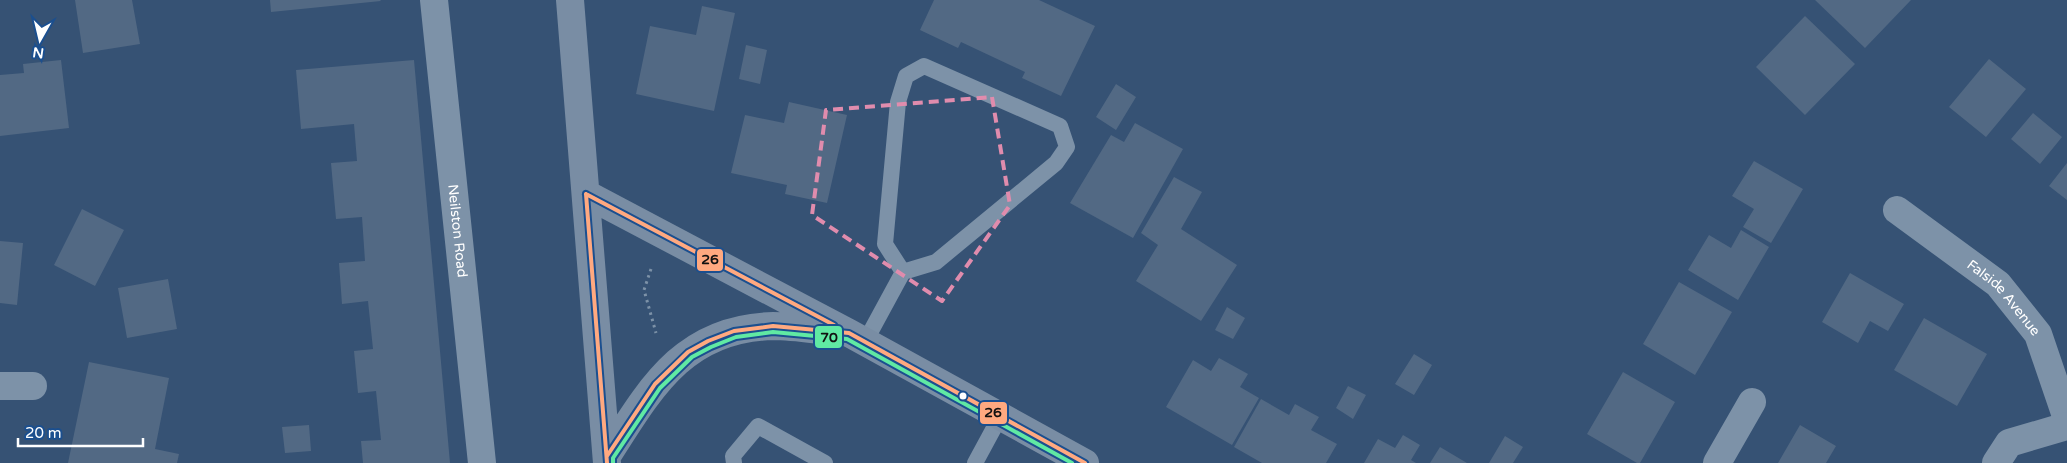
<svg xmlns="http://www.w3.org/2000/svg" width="2067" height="463" viewBox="0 0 2067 463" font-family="'Varela Round',sans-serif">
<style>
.building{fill:#526984}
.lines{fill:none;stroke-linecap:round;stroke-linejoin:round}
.path{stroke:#7d92a8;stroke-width:3;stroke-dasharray:2.5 4;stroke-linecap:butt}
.lane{stroke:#7d92a8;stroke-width:16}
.street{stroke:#7d92a8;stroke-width:28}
.secondary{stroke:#798da4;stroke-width:28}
.bus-1-casing{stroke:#1b4f8f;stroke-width:8}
.bus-2-casing{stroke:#1b4f8f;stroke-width:8}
.bus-1{stroke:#ffa980;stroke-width:4}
.bus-2{stroke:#60e9a3;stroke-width:4}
.marked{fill:none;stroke:#e08cad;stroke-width:4;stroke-dasharray:10 6;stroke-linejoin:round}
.bus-dot{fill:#fff;stroke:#1b4f8f;stroke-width:2}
.labels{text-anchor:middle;stroke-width:4;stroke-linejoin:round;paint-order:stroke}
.street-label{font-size:14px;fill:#fff;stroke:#1b4f8f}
.line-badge{stroke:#1b4f8f;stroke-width:2}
.pale-badge-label{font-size:14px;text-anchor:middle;font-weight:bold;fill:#111}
</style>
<rect width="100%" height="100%" fill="#365274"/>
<path class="building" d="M75 0H132L140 44 83 53Z
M270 0H380L381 1 271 12Z
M934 0H1039L1095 26 1061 96 1022 78 1025 72 961 42 958 48 920 30Z
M1815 0H1911L1865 48Z
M702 6 735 13 714 111 636 94 650 26 696 35Z
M1805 16 1855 64 1805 115 1756 67Z
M746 45 767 50 760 84 739 79Z
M1989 59 2026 89 1986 137 1949 107Z
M61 60 69 128 0 136V75L24 73 23 64Z
M414 60 450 463H363L361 441 381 440 376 391 358 393 354 351 373 349 368 301 342 304 339 263 365 261 362 217 336 219 331 163 357 161 354 124 301 129 296 70Z
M1116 84 1136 97 1116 130 1096 117Z
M789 102 847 115 827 203 785 194 787 185 731 173 745 115 784 123Z
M2033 113 2062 137 2040 164 2011 139Z
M1135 123 1183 149 1133 238 1070 203 1111 135 1124 142Z
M1754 161 1803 189 1771 243 1743 227 1754 209 1732 196Z
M2067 163V200L2049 186Z
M1174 177 1202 192 1181 229 1237 265 1201 321 1136 281 1158 245 1141 233Z
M82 209 124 230 95 286 54 265Z
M1741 230 1769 247 1738 300 1688 270 1709 235 1731 248Z
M0 241 23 243 17 305 0 303Z
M1850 273 1904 304 1888 331 1870 321 1858 343 1822 322Z
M168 279 177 329 127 338 118 288Z
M1679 282 1732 312 1695 375 1643 344Z
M1227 307 1245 318 1233 339 1215 330Z
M1924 318 1987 354 1957 406 1894 370Z
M1414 354 1432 365 1414 395 1395 384Z
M1219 358 1248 374 1240 387 1259 398 1232 445 1166 407 1193 360 1211 371Z
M89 362 169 378 155 449 179 454 177 463H68Z
M1623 372 1675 402 1640 463H1637L1587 434Z
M1348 386 1366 395 1353 419 1336 408Z
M1261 399 1289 415 1295 404 1319 417 1311 430 1337 444 1326 463H1262L1234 447Z
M309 425 311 451 285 453 282 427Z
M1800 425 1836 446 1826 463H1778Z
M1403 435 1420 445 1411 460 1416 463H1364L1378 439 1395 448Z
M1505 436 1523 447 1513 463H1489Z
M1440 447 1467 463H1430Z"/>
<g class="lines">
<path class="path" d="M651 269 644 290 656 333"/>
<path class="lane" d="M865 342 903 272 936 262 1056 163 1067 147 1060 126 924 66 906 76 898 102 885 244 903 272
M734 463 733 456 758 426 825 463
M975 463 1001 415"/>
<g class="street">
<path id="s1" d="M434 0 482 463"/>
<path id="s2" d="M1897 210 1998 284 2038 334 2067 419"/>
<path d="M0 386H33"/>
<path d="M1717 463 1752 402"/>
<path d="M1996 463 2009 443 2067 426"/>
</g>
<path class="secondary" d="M570 0 607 463
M586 194 849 333 1085 463
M607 456C650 389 683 328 773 326 794 326 816 330 837 332"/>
<defs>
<path id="bus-1" d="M586 194 834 325
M586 194 607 463
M607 456 655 384 688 352 708 341 734 331 773 326 849 333 1085 463"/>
<path id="bus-2" d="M613 463V458L660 388 692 357 711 347 736 337 773 332 847 339 1072 463"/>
</defs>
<use href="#bus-1" class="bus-1-casing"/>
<use href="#bus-2" class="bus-2-casing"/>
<use href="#bus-1" class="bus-1"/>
<use href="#bus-2" class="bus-2"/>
</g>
<path class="marked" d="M992 97 1010 205 942 301 812 215 826 110Z"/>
<circle class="bus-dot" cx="963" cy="396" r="4.5"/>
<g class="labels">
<g class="street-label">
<text dy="5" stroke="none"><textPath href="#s1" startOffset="232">Neilston Road</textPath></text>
<text dy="5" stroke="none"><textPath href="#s2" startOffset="139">Falside Avenue</textPath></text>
</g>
</g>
<g class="line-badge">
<rect x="696" y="248" width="28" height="24" rx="5" fill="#ffa980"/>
<rect x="814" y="325" width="29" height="24" rx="5" fill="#60e9a3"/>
<rect x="979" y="401" width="29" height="24" rx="5" fill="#ffa980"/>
</g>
<g class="pale-badge-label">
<text x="710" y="264">26</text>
<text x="829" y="342">70</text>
<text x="993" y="417">26</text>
</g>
<g transform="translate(40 40) rotate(188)" stroke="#1b4f8f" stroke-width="4" paint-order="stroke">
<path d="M0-4L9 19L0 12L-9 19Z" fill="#ffffff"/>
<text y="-8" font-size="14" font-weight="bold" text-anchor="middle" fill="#ffffff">N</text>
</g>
<path d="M18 438v8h125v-8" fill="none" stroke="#ffffff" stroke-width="2.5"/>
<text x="25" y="438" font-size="15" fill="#ffffff" stroke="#1b4f8f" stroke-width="4" paint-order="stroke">20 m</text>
</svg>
